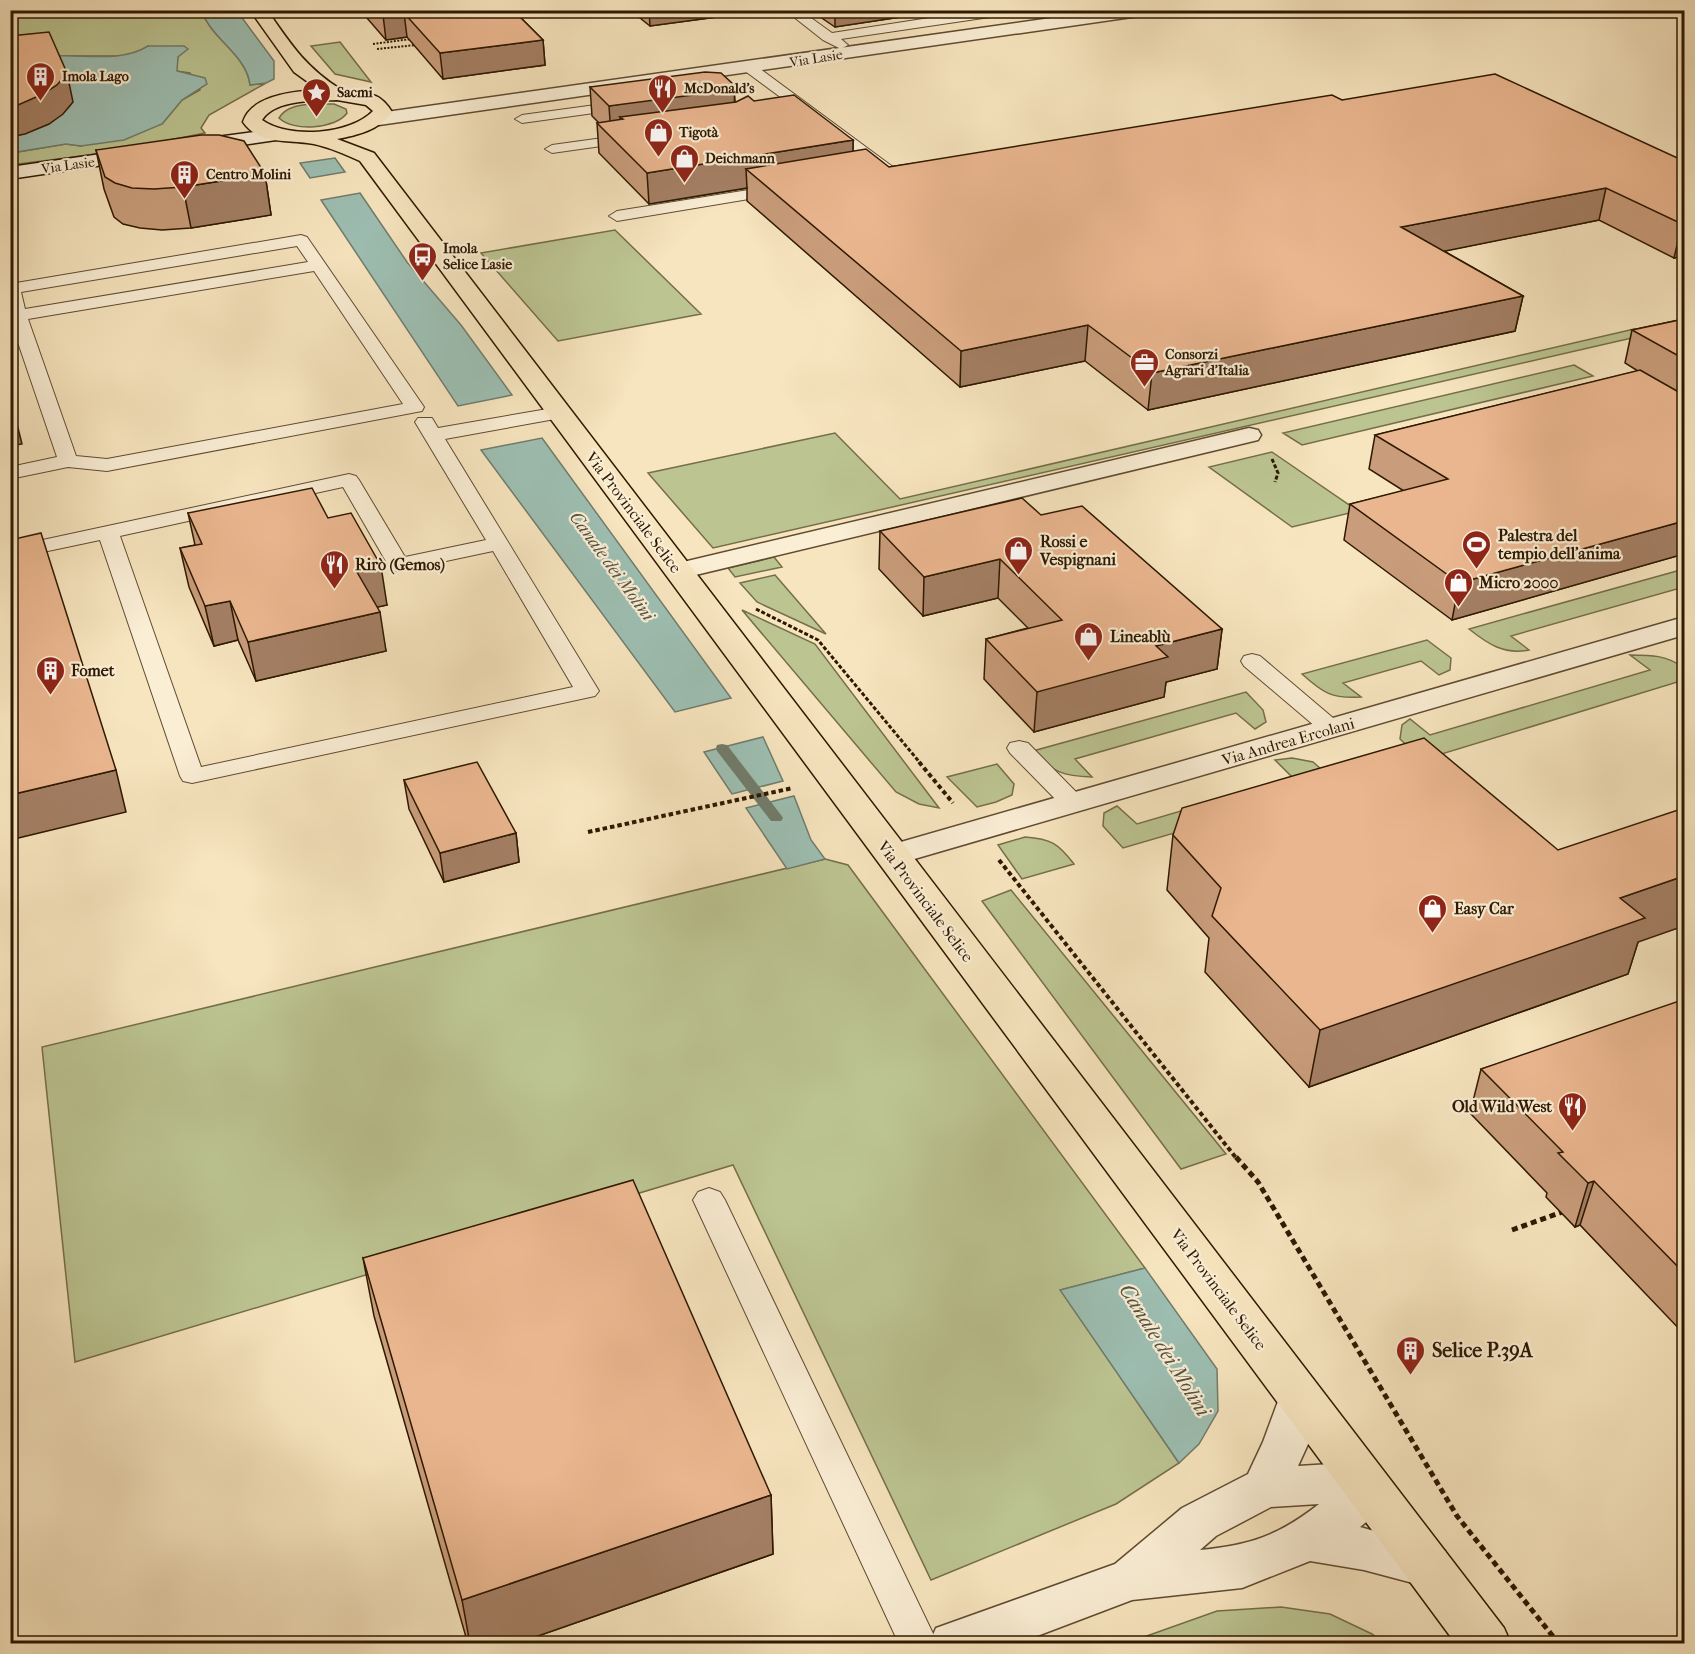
<svg xmlns="http://www.w3.org/2000/svg" width="1695" height="1654" viewBox="0 0 1695 1654" font-family="'IM FELL French Canon',serif">
<style>
.green{fill:#bcc592;stroke:#756e49;stroke-width:1.5}
.water{fill:#9dbfb3;stroke:#717c6b;stroke-width:1.5}
.lines{fill:none;stroke-linecap:round;stroke-linejoin:round}
.stream{fill:#717c6b;fill-rule:evenodd}
.lane-casing{stroke:#604b30;stroke-width:2}
.street-casing{stroke:#604b30;stroke-width:3}
.secondary-casing{stroke:#2e1800;stroke-width:3}
.primary-casing{stroke:#2e1800;stroke-width:3}
.path-far3{stroke:#2e1800;stroke-width:2;stroke-dasharray:2 1.5;stroke-linecap:butt}
.path-far2{stroke:#2e1800;stroke-width:3;stroke-dasharray:4 2;stroke-linecap:butt}
.path-far1{stroke:#2e1800;stroke-width:4;stroke-dasharray:4.5 3;stroke-linecap:butt}
.path{stroke:#2e1800;stroke-width:5;stroke-dasharray:6 4;stroke-linecap:butt}
.lane{fill:#faeed5;fill-rule:evenodd}
.street{fill:#faeed5;fill-rule:evenodd}
.secondary{fill:#faeed5;fill-rule:evenodd}
.primary{fill:#f7e5bf;fill-rule:evenodd}
.wall{fill:#c99d7b;stroke:#2e1800;stroke-width:1.5}
.shaded-wall{fill:#a47f64;stroke:#2e1800;stroke-width:1.5}
.building{fill:#eab68f;stroke:#2e1800;stroke-width:1.5}
.labels{text-anchor:middle;stroke-width:4.5;stroke-linejoin:round;paint-order:stroke}
.far-street-label{font-size:14px;fill:#2e1800;stroke:#faeed5}
.far-poi-label{font-size:14px;font-weight:bold;fill:#2e1800;stroke:#faeed5;text-anchor:start}
.street-label{font-size:16px;fill:#2e1800;stroke:#faeed5}
.poi-label{font-size:16px;font-weight:bold;fill:#2e1800;stroke:#faeed5;text-anchor:start}
.water-label{font-size:18px;font-style:italic;fill:#55523f;stroke:#faeed5}
.near-poi-label{font-size:20px;font-weight:bold;fill:#2e1800;stroke:#faeed5;text-anchor:start}
.near-water-label{font-size:21px;font-style:italic;fill:#55523f;stroke:#faeed5}
</style>
<rect width="100%" height="100%" fill="#f7e5bf"/>
<filter id="stains"><feTurbulence type="fractalNoise" baseFrequency=".00333" numOctaves="4"/><feColorMatrix values="0 0 0 0 .2 0 0 0 0 .09 0 0 0 0 .02 0 0 0 .5 -.17"/></filter>
<radialGradient id="worn" r=".72"><stop offset=".6" stop-color="#630" stop-opacity="0"/><stop offset="1" stop-color="#630" stop-opacity=".3"/></radialGradient>
<path class="green" d="M10 11H202C211 39 247 55 250 85L266 83 209 115 201 128 205 133 104 153 11 165V153L66 144 81 146 162 124 182 100 200 90 190 73 176 71 178 57 148 46 139 52 123 56H54L11 41Z
M340 42 371 82 335 74 311 46Z
M313 104H334L346 109 347 113C336 129 293 132 279 118 286 106 301 105 313 104Z
M615 230 701 314 558 341 481 253Z
M1634 329 1645 335 713 548 648 473 835 433 900 499Z
M1574 365 1593 376 1302 445 1283 433Z
M1272 452 1358 511 1292 527 1209 467Z
M774 557 782 567 735 577 728 568Z
M1684 569V587L1511 636 1529 650C1504 655 1488 644 1469 629Z
M775 575 826 634 757 602 740 583Z
M742 610 815 644 939 808 919 804 896 792Z
M1427 640 1451 658 1450 670 1439 675 1421 661 1343 683 1361 697C1332 699 1323 693 1302 674Z
M1630 655C1651 655 1667 655 1684 668V680L1422 760 1400 739 1402 725 1410 719 1430 735 1650 670Z
M1246 692 1263 710 1266 722 1255 729 1236 713 1075 759 1092 777C1063 776 1054 773 1033 751Z
M1292 758 1313 762 1339 785 1123 848 1103 826 1104 813 1117 806 1137 824 1293 778 1275 760Z
M997 764 1014 784 1012 795 996 802 977 807 947 777Z
M1025 837C1051 839 1058 843 1074 864L1022 879 998 845Z
M825 859 848 865 1145 1268 1061 1290 1179 1463 1116 1504 931 1580 733 1165 75 1362 42 1047Z
M1011 890 1226 1154 1181 1169 982 901Z
M1281 1607 1330 1614 1372 1634 1384 1643H1127L1217 1611Z"/>
<path class="water" d="M202 11H237L274 61V79L266 83 250 85C247 55 211 39 202 11Z
M148 46H184L188 49 178 57 177 71 205 78 207 84 182 100 162 124 124 140 81 146 66 144 11 153V138L49 124 70 106 54 56C84 54 121 63 148 46Z
M335 158 345 172 310 178 300 163Z
M360 193 407 262 461 325 512 395 458 406 321 200Z
M542 438 731 698 675 712 481 450Z
M763 737 783 781 732 794 704 752Z
M794 796 811 840 825 859 787 869 746 808Z
M1145 1268 1217 1369 1218 1411 1199 1444 1179 1463 1060 1290Z"/>
<g class="lines">
<path class="stream" d="M722 744 727 745 781 815 783 818 781 821H771L717 751 716 748 717 745Z"/>
<defs>
<path id="lane" d="M785 10H800L832 33 981 10H1016L1010 14 841 39 848 45 841 49 823 40Z
M750 64 755 65 893 167 896 170 893 173H883L745 71 743 68 745 65Z
M625 101 630 102 632 105 630 108 522 123 515 119 522 115Z
M632 134 637 135 639 138 637 141 552 153 545 149 552 145Z
M780 185 785 187 788 190 785 193 617 221 609 216 617 211Z
M301 235 307 237 424 407 422 411 107 471 68 467 10 479V467L57 457 10 319V284ZM297 246 308 262 25 309 21 292ZM314 271 403 404 107 459 76 456 28 319Z
M559 407 566 409 568 413 566 417 445 439 599 691 595 696 192 783 183 781 180 776 100 540 10 559V547L349 474 356 476 359 480 405 557 486 540 415 422 418 418H432L438 428ZM343 487 391 570 399 571 493 551 573 687 201 767 120 536Z
M1252 654 1260 656 1339 723 1343 728 1339 733 1331 735 1323 733 1244 666 1241 661 1244 656Z
M1019 741 1028 743 1082 798 1086 803 1082 808 1073 811 1064 808 1010 753 1007 748 1010 743Z
M709 1188 720 1192 725 1200 938 1644H899L693 1200 698 1192Z"/>
<path id="street" d="M1108 10H1154L1146 15 379 125 372 123 370 119 372 115 379 113Z
M1249 428 1258 430 1261 435 1258 440 679 579 669 577 665 571 669 565 679 563Z
M1684 617V635L904 862 892 865 880 862 875 855 880 848Z
M1300 1380 1316 1385 1322 1398 1309 1442 1298 1466 1364 1462 1380 1468 1394 1491 1388 1505 1360 1527 1445 1551 1452 1566 1445 1581 1428 1587 1364 1570 1310 1561 1242 1588 1132 1600 1016 1644H929L936 1628 1115 1564 1182 1508 1248 1474 1263 1442 1284 1385ZM1319 1504C1278 1536 1250 1545 1200 1550L1216 1536 1271 1507Z"/>
<path id="secondary" d="M276 129 283 131 285 135 283 139 194 152 187 150 185 146 187 142 194 140Z
M143 148 150 150 153 154 150 158 10 179V167Z"/>
<path id="primary" d="M250 10H267C290 43 305 67 340 89 361 101 374 83 392 112 379 130 358 135 337 139L374 153 1504 1628 1511 1644H1456L360 161C344 154 325 145 307 143 285 140 258 144 243 122 251 95 295 91 319 90L294 72ZM337 100 366 105 373 111C350 135 288 139 262 120 275 99 315 101 337 100Z"/>
</defs>
<use href="#lane" class="lane-casing"/>
<use href="#street" class="street-casing"/>
<use href="#secondary" class="secondary-casing"/>
<use href="#primary" class="primary-casing"/>
<path class="path-far3" d="M373 44 411 39
M377 49 416 45"/>
<path class="path-far2" d="M1272 459 1278 473 1275 482
M756 609 818 640 921 764"/>
<path class="path-far1" d="M919 762 953 803
M588 832 793 788
M999 860 1237 1159"/>
<path class="path" d="M1236 1157 1258 1182 1457 1516 1559 1644
M1512 1230 1565 1211"/>
<use href="#lane" class="lane"/>
<use href="#street" class="street"/>
<use href="#secondary" class="secondary"/>
<use href="#primary" class="primary"/>
</g>
<path class="wall" d="M360 10H572L520 17 543 40 545 65 443 79 407 37 386 40Z
M630 10H770L650 26Z
M810 10H947L835 27Z
M734 85 735 102 754 101 853 140V152L889 167 1342 100 1684 161V256L1674 258 1599 220 1444 251 1523 296 1515 331 1148 410 1085 361 960 387 747 201V188L649 204 599 153 597 123H599L592 116 590 87Z
M96 150 265 174 271 215 191 228 162 230 140 228 123 224 114 217 104 189Z
M1684 319V554L1452 620 1344 540 1350 504 1404 491 1369 469 1375 435 1638 371 1625 363 1632 330Z
M188 513 328 518 387 605 377 607 386 651 256 681 238 640 214 646 189 587 180 548 195 545Z
M1041 515 1222 629 1217 669 1166 682 1164 697 1034 732 984 679 986 639 1028 628 998 598 923 616 879 569 880 531Z
M404 780 516 833 519 862 444 882 409 809Z
M1173 835 1638 942 1628 974 1309 1087 1205 972 1209 938 1167 890Z
M1684 1006V1334L1580 1225 1575 1227 1546 1197 1547 1193 1470 1113 1481 1069Z
M363 1258 771 1495 773 1554 515 1644H468L374 1316Z"/>
<path class="shaded-wall" d="M499 10H572L499 20Z
M649 10H770L650 26Z
M835 10H947L835 27Z
M404 13 407 37 386 40 383 15Z
M543 40 545 65 443 79 440 53Z
M67 73 73 102 63 114 49 124 25 134 10 137V106Z
M734 85 735 114 623 119 620 117 621 134 611 135 609 106Z
M853 140V171L746 169 747 188 649 204 647 173Z
M265 174 271 215 191 228 183 187Z
M1606 188 1599 220 1396 261 1401 227Z
M1682 224H1684V256L1674 258Z
M1523 296 1515 331 1148 410 1152 373Z
M1088 325 1085 361 960 387 961 351Z
M10 408H13L22 444 10 446Z
M1684 521V554L1452 620 1459 583Z
M1000 559 998 598 923 616 924 577Z
M381 566 387 605 364 610 357 572Z
M230 601 238 640 214 646 205 606Z
M380 612 386 651 256 681 248 642Z
M1222 629 1217 669 1166 682 1164 697 1034 732 1037 692 1156 646Z
M116 770 126 812 10 840V795Z
M516 833 519 862 444 882 440 853Z
M1684 876V926L1638 942 1628 974 1309 1087 1320 1030 1620 898Z
M1594 1181 1580 1225 1575 1227 1588 1183Z
M771 1495 773 1554 515 1644H470L462 1600Z"/>
<path class="building" d="M379 10H513L543 40 440 53 404 13 383 15Z
M49 32 67 73 57 85 43 94 18 105 10 106V36Z
M705 72 721 73 734 85 731 90 609 106 590 87Z
M1495 74 1684 161V224H1682L1606 188 1401 227 1523 296 1152 373 1088 325 961 351 746 169 866 149 889 167 1332 95 1342 100Z
M794 95 853 140 647 173 597 123 623 119 620 117 736 102 748 96 754 101Z
M201 135H219L244 141 265 174 183 187 154 189 132 188 115 183 105 177 96 150Z
M1684 319V359L1632 330Z
M1640 370 1684 395V521L1459 583 1350 504 1448 479 1375 435Z
M312 488 328 518 351 513 381 566 357 572 380 612 248 642 230 601 205 606 180 548 202 544 188 513Z
M1022 498 1041 515 1082 506 1222 629 1156 646 1168 657 1037 692 986 639 1062 620 1000 559 924 577 880 531Z
M41 533 116 770 10 795V540Z
M1424 738 1558 850 1684 808V876L1620 898 1645 918 1320 1030 1212 916 1221 888 1173 835 1182 808Z
M477 762 516 833 440 853 404 780Z
M1679 1001 1684 1006V1273L1594 1181 1588 1183 1558 1153 1563 1152 1481 1069Z
M633 1180 771 1495 462 1600 363 1258Z"/>
<defs>
<symbol id="building-pin" viewBox="-11 -11 22 30"><path d="M0 17L-7.5 6A9.5 9.5 0 1 1 7.5 6Z" fill="#8f2418" stroke="#faeed5"/><path d="M-4-6H4V6H1V3H-1V6H-4ZM-2.5-4.3h1.7v1.8h-1.7ZM.8-4.3h1.7v1.8H.8ZM-2.5-1h1.7V.8h-1.7ZM.8-1h1.7V.8H.8Z" fill="#fff"/></symbol>
<symbol id="restaurant-pin" viewBox="-11 -11 22 30"><path d="M0 17L-7.5 6A9.5 9.5 0 1 1 7.5 6Z" fill="#8f2418" stroke="#faeed5"/><path d="M-5-6h1v4h1v-4h1v4h1v-4h1v5L-1.5 .5V6h-2V.5L-5-1ZM5-6V6H3V1.5H1.5Q1.5-4 5-6Z" fill="#fff"/></symbol>
<symbol id="sight-pin" viewBox="-11 -11 22 30"><path d="M0 17L-7.5 6A9.5 9.5 0 1 1 7.5 6Z" fill="#8f2418" stroke="#faeed5"/><path d="M0-6L1.8-2.2L6-1.7L2.9 1.2L3.7 5.4L0 3.3L-3.7 5.4L-2.9 1.2L-6-1.7L-1.8-2.2Z" fill="#fff"/></symbol>
<symbol id="shop-pin" viewBox="-11 -11 22 30"><path d="M0 17L-7.5 6A9.5 9.5 0 1 1 7.5 6Z" fill="#8f2418" stroke="#faeed5"/><path d="M-5-2.5h2.3a2.7 3.5 0 0 1 5.4 0H5L5.5 6h-11ZM-1.5-2.5h3a1.5 2.3 0 0 0-3 0Z" fill="#fff"/></symbol>
<symbol id="bus-pin" viewBox="-11 -11 22 30"><path d="M0 17L-7.5 6A9.5 9.5 0 1 1 7.5 6Z" fill="#8f2418" stroke="#faeed5"/><path d="M-5-6H5V4H4V6H2V4H-2V6H-4V4H-5ZM-3.5-4V0h7V-4ZM-3.5 1.2v1.5H-2V1.2ZM2 1.2v1.5H3.5V1.2Z" fill="#fff"/></symbol>
<symbol id="office-pin" viewBox="-11 -11 22 30"><path d="M0 17L-7.5 6A9.5 9.5 0 1 1 7.5 6Z" fill="#8f2418" stroke="#faeed5"/><path d="M-6-3h4V-5.5h4V-3h4V5H-6ZM-1-4.5V-3h2v-1.5ZM-6 0V1H6V0Z" fill="#fff"/></symbol>
<symbol id="stadium-pin" viewBox="-11 -11 22 30"><path d="M0 17L-7.5 6A9.5 9.5 0 1 1 7.5 6Z" fill="#8f2418" stroke="#faeed5"/><path d="M0-5a6.5 5 0 1 0 0 10a6.5 5 0 1 0 0-10ZM-3.5-1.8h7v3.6h-7Z" fill="#fff"/></symbol>
</defs>
<g fill-rule="evenodd">
<use href="#building-pin" x="24" y="60" width="33" height="45"/>
<use href="#restaurant-pin" x="646" y="72" width="33" height="45"/>
<use href="#sight-pin" x="300" y="76" width="33" height="45"/>
<use href="#shop-pin" x="642" y="116" width="33" height="45"/>
<use href="#shop-pin" x="668" y="142" width="33" height="45"/>
<use href="#building-pin" x="168" y="158" width="33" height="45"/>
<use href="#bus-pin" x="406" y="240" width="33" height="45"/>
<use href="#office-pin" x="1128" y="346" width="33" height="45"/>
<use href="#stadium-pin" x="1460" y="528" width="33" height="45"/>
<use href="#shop-pin" x="1002" y="534" width="33" height="45"/>
<use href="#restaurant-pin" x="318" y="548" width="33" height="45"/>
<use href="#shop-pin" x="1442" y="566" width="33" height="45"/>
<use href="#shop-pin" x="1072" y="620" width="33" height="45"/>
<use href="#building-pin" x="34" y="654" width="33" height="45"/>
<use href="#shop-pin" x="1416" y="892" width="33" height="45"/>
<use href="#restaurant-pin" x="1556" y="1090" width="33" height="45"/>
<use href="#building-pin" x="1394" y="1334" width="33" height="45"/>
</g>
<g class="labels">
<g class="far-street-label">
<text transform="translate(816 58) rotate(-9)" y="5">Via Lasie</text>
<text transform="translate(68 165) rotate(-8)" y="5">Via Lasie</text>
</g>
<g class="far-poi-label">
<text x="62" y="81">Imola Lago</text>
<text x="684" y="93">McDonald's</text>
<text x="337" y="97">Sacmi</text>
<text x="679" y="137">Tigotà</text>
<text x="705" y="163">Deichmann</text>
<text x="206" y="179">Centro Molini</text>
<text x="443" y="253">Imola<tspan x="443" dy="16">Selice Lasie</tspan></text>
<text x="1165" y="359">Consorzi<tspan x="1165" dy="16">Agrari d'Italia</tspan></text>
</g>
<g class="street-label">
<text transform="translate(634 512) rotate(53)" y="6">Via Provinciale Selice</text>
<text transform="translate(1288 741) rotate(-16)" y="6">Via Andrea Ercolani</text>
<text transform="translate(926 901) rotate(53)" y="6">Via Provinciale Selice</text>
<text transform="translate(1219 1289) rotate(53)" y="6">Via Provinciale Selice</text>
</g>
<g class="poi-label">
<text x="1498" y="541">Palestra del<tspan x="1498" dy="18">tempio dell'anima</tspan></text>
<text x="1040" y="547">Rossi e<tspan x="1040" dy="18">Vespignani</tspan></text>
<text x="355" y="570">Rirò (Gemos)</text>
<text x="1479" y="588">Micro 2000</text>
<text x="1110" y="642">Lineablù</text>
<text x="71" y="676">Fomet</text>
<text x="1454" y="914">Easy Car</text>
<text x="1552" y="1112" text-anchor="end">Old Wild West</text>
</g>
<g class="water-label">
<text transform="translate(612 566) rotate(54)" y="6">Canale dei Molini</text>
</g>
<g class="near-poi-label">
<text x="1432" y="1357">Selice P.39A</text>
</g>
<g class="near-water-label">
<text transform="translate(1165 1350) rotate(58)" y="7">Canale dei Molini</text>
</g>
</g>
<rect width="1695" height="1654" fill="none" stroke="#f7e5bf" stroke-width="36"/>
<rect x="12" y="12" width="1671" height="1630" fill="none" stroke="#2e1800" stroke-width="3"/>
<rect x="18" y="18" width="1659" height="1618" fill="none" stroke="#2e1800" stroke-width="1.5"/>
<rect width="100%" height="100%" filter="url(#stains)"/>
<rect width="100%" height="100%" fill="url(#worn)"/>
</svg>
